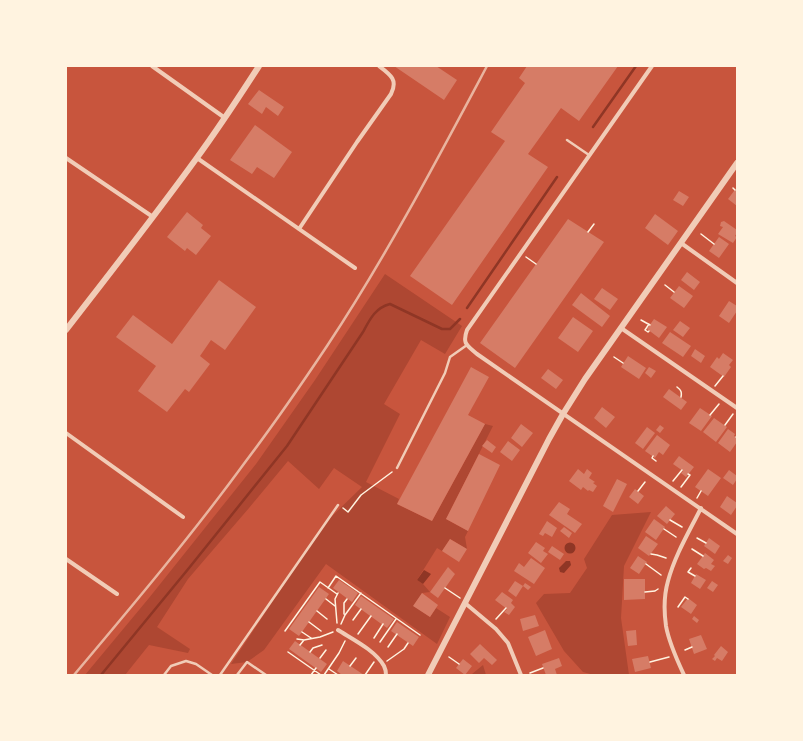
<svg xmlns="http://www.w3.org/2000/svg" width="803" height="741" viewBox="0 0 803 741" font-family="'Source Sans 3',sans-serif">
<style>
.green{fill:#ae4732}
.water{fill:#8f3625}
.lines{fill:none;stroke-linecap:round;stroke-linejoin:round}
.stream{stroke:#8f3625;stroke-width:2.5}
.building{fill:#d67c66}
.path{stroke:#fff3e0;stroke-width:1.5}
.service{stroke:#f1ccb7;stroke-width:2.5}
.minor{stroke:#f1ccb7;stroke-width:4}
.tertiary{stroke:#f1ccb7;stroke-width:6}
.rail{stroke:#e9b49f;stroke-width:2.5}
</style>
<rect width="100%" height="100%" fill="#c8553d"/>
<path class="green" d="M385 274 462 326 445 354 421 340 384 404 400 414 366 482 399 499 397 504 432 521 485 424 493 426 446 519 468 531 465 537 467 549 450 539 442 551 437 548 417 580 423 584 430 592 422 593 414 606 430 617 436 608 450 617 437 644 326 564 264 650 247 662 231 664 325 523 362 487 334 468 319 489 288 461 249 508 188 579 157 627 190 649 188 653 149 645 125 675H85L149 598 256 464 315 380Z
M651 512 624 566 621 618 629 675H594L583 672 564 651 536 603 544 594 570 593 587 568 584 559 612 515Z
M483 665 486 675H472V674Z"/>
<path class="water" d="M564.5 548a5.5 5.5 0 1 1 11 0a5.5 5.5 0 1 1-11 0Z
M566 561H570L571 565 564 573 560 572 559 568Z
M424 570 431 574 423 584 417 580Z"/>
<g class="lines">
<path class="stream" d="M593 127 636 66
M467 308 557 177
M101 675 189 568 287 446 363 332C370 319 375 308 390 304L442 329H450L460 319"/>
</g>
<path class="building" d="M394 66H436L457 80 444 100Z
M527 66H618L579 121 561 108 528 154 548 167 452 305 410 276 505 141 491 132 525 83 519 78Z
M259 90 284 107 278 116 266 107 262 114 248 104Z
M255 125 292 152 274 178 257 167 252 174 230 160Z
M737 187V206L728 199Z
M679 191 689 197 683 206 673 200Z
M187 212 203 225 201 228 211 236 196 255 187 248 185 251 167 237Z
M655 214 678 231 668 245 645 228Z
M568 219 604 242 515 368 480 343Z
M724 221 737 230V233L735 236 737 237 733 243 718 234 723 227 720 226 721 222Z
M719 237 729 244 719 258 709 251Z
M687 272 700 282 694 290 681 280Z
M219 280 256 307 225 350 211 340 200 356 210 364 189 392 185 389 167 412 138 391 156 366 116 337 133 315 172 344Z
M679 286 693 296 684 308 670 298Z
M602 288 618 299 610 310 594 299Z
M581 293 610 316 602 327 572 305Z
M729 301 737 306V311L729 323 719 316Z
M573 317 593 331 578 352 558 338Z
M654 319 667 327 659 338 647 329Z
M680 321 690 328 683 337 673 330Z
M670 332 691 346 683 357 662 343Z
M695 349 705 356 701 363 691 356Z
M723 353 733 360 729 365 731 367 724 377 710 367 717 357 719 359Z
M628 356 646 368 639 379 621 367Z
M471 367 489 377 468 415 485 424 432 521 397 504Z
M649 367 656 371 651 378 645 373Z
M548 369 563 380 556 389 541 378Z
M669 389 687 402 681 410 663 397Z
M602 407 615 417 606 428 594 418Z
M700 408 712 416 701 431 689 423Z
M714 418 727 427 716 442 703 432Z
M521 424 533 433 522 447 511 438Z
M660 425 664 428 660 433 656 430Z
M647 427 655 433 643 449 635 443Z
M728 429 735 434 734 436 737 438V442L730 452 718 443Z
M657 435 670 445 663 455 659 452 655 458 645 451Z
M487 440 496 447 492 453 482 446Z
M508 441 520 450 512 461 500 452Z
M479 454 500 465 468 531 446 519Z
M679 456 694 467 686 477 681 473 683 471 673 464Z
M578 469 584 474 587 469 592 473 589 478 595 482 593 483 597 486 593 492 589 490 588 491 583 487 581 490 569 481Z
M708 469 721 478 708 496 695 487Z
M729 470 737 476V479L733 485 723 478Z
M617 479 627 484 613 512 603 506Z
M635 489 644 496 638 504 629 497Z
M727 496 737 503V506L731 515 720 507Z
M559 502 570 509 567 514 582 524 575 533 549 515Z
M666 506 675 514 667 524 657 516Z
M654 519 665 527 656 540 645 532Z
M547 521 557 528 552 537 545 533 543 536 539 534Z
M564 527 572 533 569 538 560 531Z
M646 536 658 544 649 556 638 548Z
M709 538 720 546 715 554 704 546Z
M450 539 467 549 459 562 442 551Z
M536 542 545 548 543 551 548 554 541 563 528 553Z
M552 546 564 554 560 560 548 552Z
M705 553 714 560 711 564 715 566 711 571 706 568 704 569 697 564Z
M728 555 732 558 728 564 723 561Z
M638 556 647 562 639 574 630 568Z
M531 558 545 568 534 584 514 571 519 563 524 567Z
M448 567 455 574 438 598 430 592Z
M696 574 706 580 700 589 691 583Z
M624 579H645V599L624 600Z
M339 580 358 593 352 602 333 588Z
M515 581 523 586 516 597 508 591Z
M712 581 718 585 713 592 707 588Z
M525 583 531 587 528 590 523 586Z
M319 587 329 594 299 636 289 629Z
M502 592 513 600 511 603 515 607 509 615 504 612 507 609 495 600Z
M422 593 438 605 430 617 413 606Z
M361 596 394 619 387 628 355 605Z
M688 598 697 605 691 614 681 607Z
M535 615 539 626 523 631 520 619Z
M694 616 699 620 697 623 692 619Z
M397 622 419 637 413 646 391 631Z
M545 630 552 649 536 656 528 637Z
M636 630 637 645 628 646 626 631Z
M701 635 707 649 694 654 689 639Z
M295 641 327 664 321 672 289 649Z
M480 644 497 660 492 665 484 658 479 663 470 654Z
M721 646 728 652 722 661 717 658 715 661 712 659 715 656 714 655Z
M648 656 651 668 635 672 632 659Z
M559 658 562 666 555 669 557 675H546L542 664Z
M463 659 472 666 465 675 456 668Z
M343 661 364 675H342L337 671Z"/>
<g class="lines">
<path class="path" d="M733 188 735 190
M588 232 594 224
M701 234 714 244
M526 257 536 264
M665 285 674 292
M641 320 650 325
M649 324 645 330 648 332 649 331
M614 357 623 363
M715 386 723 376
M677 387C681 390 682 392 681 397
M710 415 719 404
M725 425 733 414
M736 437H737
M653 456 652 458 656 461
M673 481 682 470
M681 487 690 475 688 474
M638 491 645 482
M697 498 701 491
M343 508 348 512 361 495 392 472
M670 520 682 527
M664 529 676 537
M697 538 706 543
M692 549 703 556
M651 554 657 555 666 558
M646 564 661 575
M691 568 688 572 695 576
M328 588 336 576 420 635
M445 588 460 598
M645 592 655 591 658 589
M326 599 335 606
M678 607 685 597 688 599
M317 611 327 619
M344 614V603L347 599
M496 619 506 608
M353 620 361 609
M309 622 321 631
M337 623 335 599 338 593
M341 624 345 615 361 593
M285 631 320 582 337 594
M302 632 311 638
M358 634 371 616
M374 638 383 624
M297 639 304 640
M380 642 396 619
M300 645 304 640 320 637 333 632
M388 647 397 634
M685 650 692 647
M288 652 321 675
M310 652 313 648 322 645
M449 657 459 664
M320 658 326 650
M387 661 404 649 408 643
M650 662 669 657
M350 666 356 658
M329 669 338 675
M530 673 543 668
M311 675 316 668
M324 675 339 653 345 641
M365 675 374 662"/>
<path class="service" d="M567 140 589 155
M397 468 445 373 450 357 467 345
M164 675 171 666 186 661 196 664 212 675
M220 675 338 505
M237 675 247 662 266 675"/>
<path class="minor" d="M152 66 225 118
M652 66 467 330C462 344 467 345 477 354L737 534
M66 158 153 217
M197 158 355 268
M299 229 357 142 391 94C398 80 391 75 379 66
M681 243 737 283
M621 328 737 408
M66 433 183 517
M66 559 117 594
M465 603 496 629 508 643 521 675
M338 630C352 639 375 650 384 666 385 668 386 672 386 675
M684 675C677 660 669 643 666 626 664 612 664 595 668 581 675 555 689 532 701 508"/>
<path class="tertiary" d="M66 330C110 273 154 217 196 159 218 129 239 97 259 66
M428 675 549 439 563 414 585 379 737 163"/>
<path class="rail" d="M74 675C133 605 192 535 246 461 274 424 301 385 327 346 386 257 437 160 487 66"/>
</g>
<rect width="803" height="741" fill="none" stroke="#fff3e0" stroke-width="134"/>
</svg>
